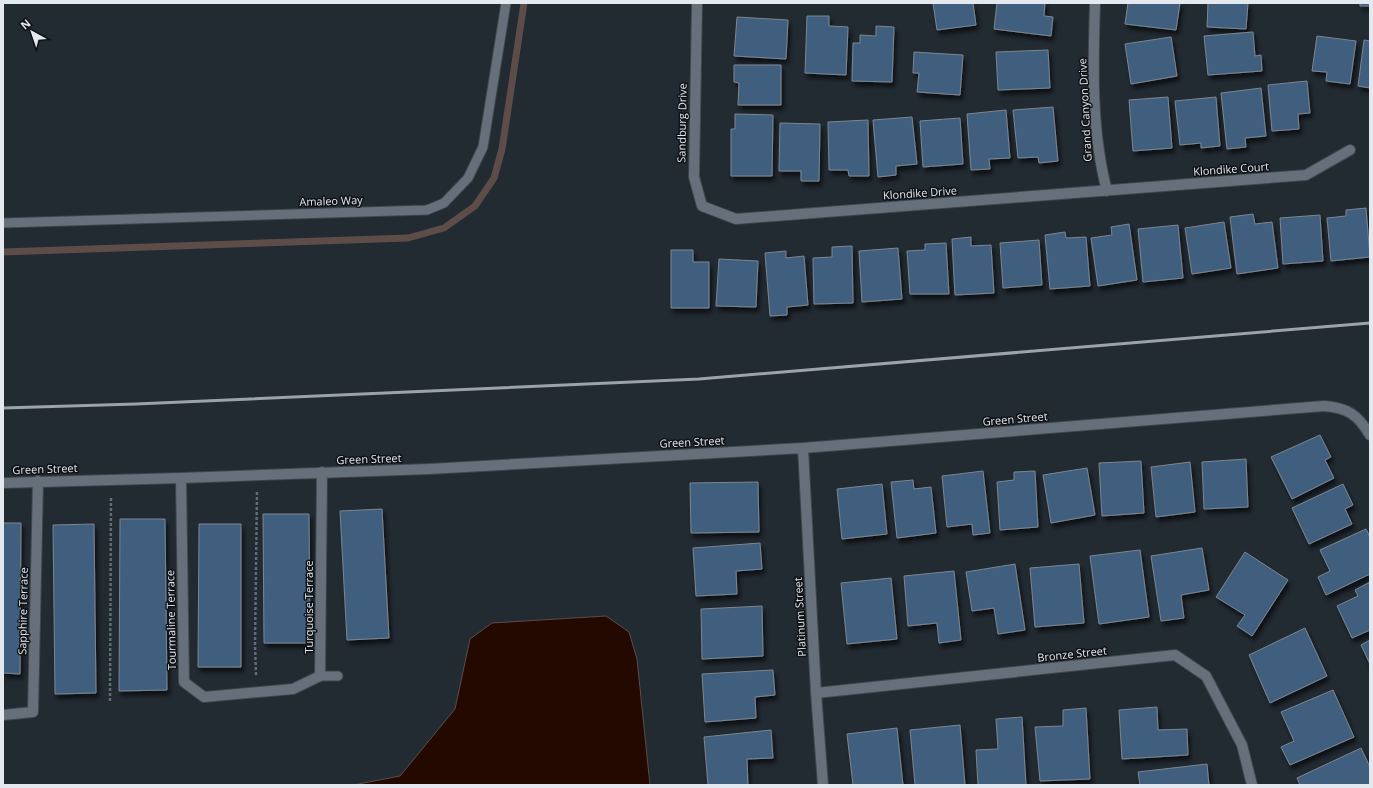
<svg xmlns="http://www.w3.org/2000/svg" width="1373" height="788" viewBox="0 0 1373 788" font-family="'Open Sans',sans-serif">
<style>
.water{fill:#230900;stroke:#5d4c48}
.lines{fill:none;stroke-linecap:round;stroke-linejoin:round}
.stream{stroke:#5d4c48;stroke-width:7}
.building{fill:#415f7f;stroke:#7c8690;filter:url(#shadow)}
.lane-casing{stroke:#3f464d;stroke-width:11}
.street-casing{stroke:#3f464d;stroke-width:12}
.path{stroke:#646b72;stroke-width:2.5;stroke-dasharray:3 2;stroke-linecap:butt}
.lane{stroke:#66707a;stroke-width:9}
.street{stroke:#66707a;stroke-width:10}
.rail{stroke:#9da3aa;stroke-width:3}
.labels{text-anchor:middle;stroke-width:3;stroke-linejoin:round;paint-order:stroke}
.street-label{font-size:11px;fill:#e4e9ef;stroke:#0f1216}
</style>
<defs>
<filter id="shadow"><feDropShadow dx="2.5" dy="4.5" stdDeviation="2" flood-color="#0009"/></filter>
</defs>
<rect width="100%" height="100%" fill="#222a32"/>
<path class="water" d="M606 616 629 632 637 659 650 785H353L400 776 455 709 470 639 492 623Z"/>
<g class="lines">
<path class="stream" d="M3 252 408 238 444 228 475 206 494 178 502 149 524 3"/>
</g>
<path class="building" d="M933 3H973L976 25 937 30Z
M997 3H1045L1044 16 1053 17 1051 36 994 29Z
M1128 3H1180L1176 30 1125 24Z
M1208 3H1248L1246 29 1207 27Z
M1360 3H1370V6H1360Z
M807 16H829V26L848 27 846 75 805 73Z
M737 17 788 20 786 59 734 56Z
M876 26 894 27 892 82 852 81 853 43H860V35L876 36Z
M1253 32 1255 56 1261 55 1262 71 1208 75 1204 36Z
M1317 36 1356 41 1350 84 1326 81 1327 72 1312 71Z
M1171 37 1177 76 1131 84 1125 44Z
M1364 40 1370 41V88L1358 86Z
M1048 50 1050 88 998 90 996 52Z
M914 52 963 55 960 95 917 92 919 73H913Z
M734 65H781V105H738L739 83 734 82Z
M1307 81 1310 113 1298 114 1299 129 1272 131 1268 85Z
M1261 88 1266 136 1245 138 1246 147 1227 149 1221 93Z
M1168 97 1172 148 1133 151 1129 100Z
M1216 97 1220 146 1201 148V143L1180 145 1175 101Z
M1053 107 1058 161 1039 163 1038 157 1018 158 1013 110Z
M1006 110 1010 158 989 159 990 169 971 170 967 114Z
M735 114 773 115 772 176H731V129H735Z
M912 117 917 164 896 166V175L878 177 873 120Z
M960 118 963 164 923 167 920 121Z
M868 120 869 176H849L848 170H829L828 122Z
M780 123 820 124 819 181H801V171H779Z
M1366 208 1370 257 1331 261 1327 218 1346 216V210Z
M1253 214 1255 224 1272 222 1278 268 1237 274 1230 217Z
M1320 215 1323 261 1283 264 1280 218Z
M1224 222 1231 268 1192 274 1185 228Z
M1129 224 1137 280 1098 286 1091 238 1112 235 1111 227Z
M1178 225 1183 278 1143 282 1138 229Z
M1065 232 1066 238 1086 237 1090 286 1050 289 1045 235Z
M971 237V246L991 245 994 293 955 295 952 239Z
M1039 240 1042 285 1003 288 1000 243Z
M946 243 949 294H910L907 251 925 250V244Z
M852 246 853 303 814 304 813 258 832 257V247Z
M898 248 902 299 862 302 859 251Z
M671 250H693V262H709V308H671Z
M786 251V258L804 256 808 305 787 307V315L770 316 765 253Z
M719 259 758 261 756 307 716 306Z
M1320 435 1331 457 1325 460 1334 478 1292 499 1271 457Z
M1246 459 1248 507 1204 509 1202 462Z
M1141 461 1144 513 1102 516 1099 463Z
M1190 462 1195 512 1156 517 1151 467Z
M1087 468 1095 515 1051 523 1043 475Z
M983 471 990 533 973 535 972 524 947 527 942 476Z
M1035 471 1038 527 1000 530 997 482 1014 480V472Z
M913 480 914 489 931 487 936 533 897 538 891 482Z
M758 482 759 532 691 533 690 483Z
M882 484 887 534 842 539 837 489Z
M1343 484 1353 505 1345 509 1352 524 1309 544 1292 508Z
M382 509 389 638 347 640 340 511Z
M263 514H309L310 643H264Z
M120 519H165L167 690 119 691Z
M3 523H21L20 674 3 673Z
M94 524 96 693 55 694 53 525Z
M199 524H241V667H198Z
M1366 529 1370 537V574L1326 595 1318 577 1330 571 1320 550Z
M760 543 762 569 736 571 737 594 696 596 693 548Z
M1202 548 1209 590 1181 595 1184 618 1161 621 1151 556Z
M1140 550 1149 617 1099 624 1090 556Z
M1245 552 1288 580 1252 636 1237 626 1245 615 1216 597Z
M1015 564 1025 630 998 634 994 608 972 611 966 572Z
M1079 564 1084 623 1035 627 1030 568Z
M954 571 961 640 939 643 937 623 908 626 904 576Z
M891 578 897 639 847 644 841 583Z
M1370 582V630L1352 638 1337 606 1358 596 1355 590Z
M762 606 763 656 702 659 701 609Z
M1305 628 1327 676 1270 703 1249 655Z
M1370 640V664L1361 645Z
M773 670 775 695 755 697 756 718 705 722 702 674Z
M1333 690 1354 737 1290 765 1281 747 1294 741 1281 712Z
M1157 707 1158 730 1187 729 1188 755 1122 759 1119 710Z
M1086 708 1090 779 1040 781 1035 727 1063 726V710Z
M1022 717 1026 785H978L976 750 998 749 996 719Z
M960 725 965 785H915L910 730Z
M897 728 903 785H853L847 734Z
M771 730 773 758 747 759 748 785H708L704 737Z
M1361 748 1370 767V785H1300L1297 778Z
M1207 764 1209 785H1140L1138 772Z"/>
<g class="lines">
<defs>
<path id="lane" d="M3 223 427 210 444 203 468 178 483 147 506 3
M320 676H338"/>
<path id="street" d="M697 3 694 177 702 206 736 219 1306 175 1350 150
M1095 3C1093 66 1091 130 1107 191
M803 448 816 693 823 785
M181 478 184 682 204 697 293 689 320 676 322 472
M3 483 181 478 429 469 803 448 1324 406C1348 408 1357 414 1370 435
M816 693 1175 655 1206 676 1242 745 1252 785
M3 715 33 712 38 481"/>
</defs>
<use href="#lane" class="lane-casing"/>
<use href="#street" class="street-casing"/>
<path class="path" d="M256 675 255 645 257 491
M110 701 111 496"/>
<use href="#lane" class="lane"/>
<use href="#street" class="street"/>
<path class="rail" d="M3 408 136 404 699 379 1370 323"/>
</g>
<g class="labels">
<g class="street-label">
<text transform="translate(1085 110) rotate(-93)" y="4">Grand Canyon Drive</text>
<text transform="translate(682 123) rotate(-89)" y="4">Sandburg Drive</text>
<text transform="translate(1231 169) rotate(-4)" y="4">Klondike Court</text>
<text transform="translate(920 193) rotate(-4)" y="4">Klondike Drive</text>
<text transform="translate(331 201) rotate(-2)" y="4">Amaleo Way</text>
<text transform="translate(1015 419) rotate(-5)" y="4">Green Street</text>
<text transform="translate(692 442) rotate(-3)" y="4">Green Street</text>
<text transform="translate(369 459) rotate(-2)" y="4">Green Street</text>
<text transform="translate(45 469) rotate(-2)" y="4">Green Street</text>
<text transform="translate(309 607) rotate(-90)" y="4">Turquoise Terrace</text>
<text transform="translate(23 611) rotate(-89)" y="4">Sapphire Terrace</text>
<text transform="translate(800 617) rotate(-93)" y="4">Platinum Street</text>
<text transform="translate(171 620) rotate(-91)" y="4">Tourmaline Terrace</text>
<text transform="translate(1072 654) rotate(-6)" y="4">Bronze Street</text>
</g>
</g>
<rect width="1373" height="788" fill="none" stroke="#e4e9ef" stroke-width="8"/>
<g transform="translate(32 32) rotate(320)" stroke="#0f1216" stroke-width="3" paint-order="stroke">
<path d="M0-3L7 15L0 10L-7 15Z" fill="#e4e9ef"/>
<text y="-6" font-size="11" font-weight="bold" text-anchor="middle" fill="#e4e9ef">N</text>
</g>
</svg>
